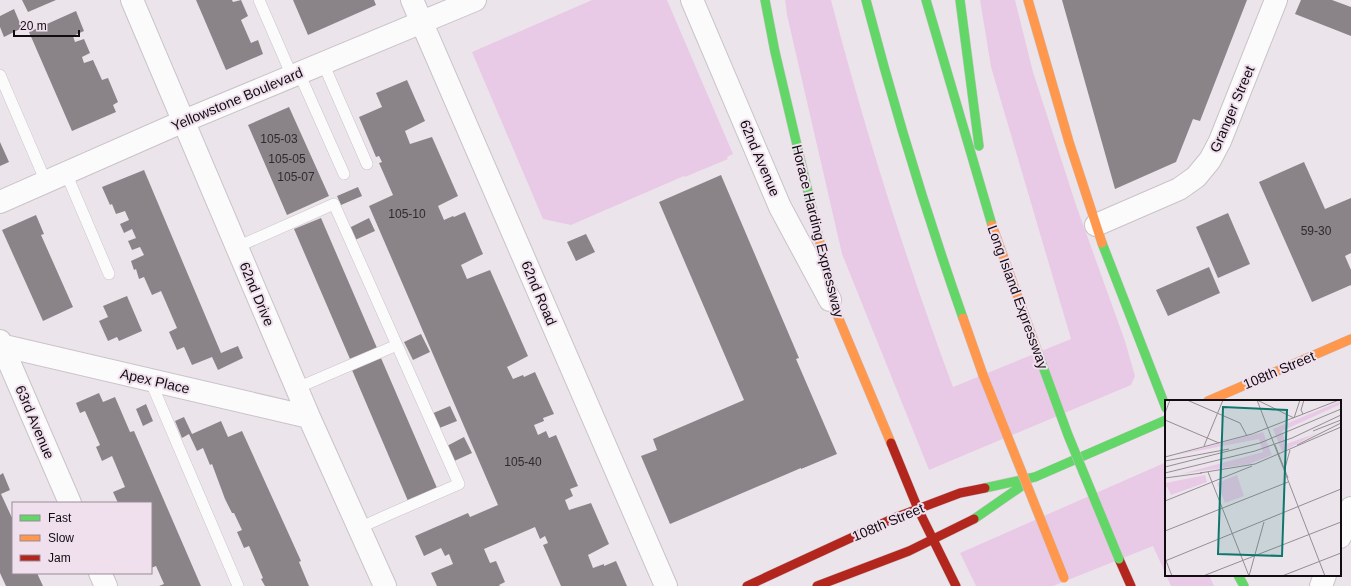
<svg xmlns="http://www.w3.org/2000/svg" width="1351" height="586" viewBox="0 0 1351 586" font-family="Helvetica,sans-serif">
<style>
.green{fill:#e9cae6}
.building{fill:#8a8489}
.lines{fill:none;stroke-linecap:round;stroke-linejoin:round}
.lane-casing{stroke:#c9c3c8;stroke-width:12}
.street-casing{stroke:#c9c3c8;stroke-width:24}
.fast-casing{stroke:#c9c3c8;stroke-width:10}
.slow-casing{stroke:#c9c3c8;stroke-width:10}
.jam-casing{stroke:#c9c3c8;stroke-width:10}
.lane{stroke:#fcfbfc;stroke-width:11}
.street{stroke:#fcfbfc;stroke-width:22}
.fast{stroke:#63d668;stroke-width:9}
.slow{stroke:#ff974d;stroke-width:9}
.jam{stroke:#b3261e;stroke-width:9}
.fast-bridge-casing{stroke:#c9c3c8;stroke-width:10;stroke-linecap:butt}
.slow-bridge-casing{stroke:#c9c3c8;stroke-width:10;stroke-linecap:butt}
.fast-bridge{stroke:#63d668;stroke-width:9}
.slow-bridge{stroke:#ff974d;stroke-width:9}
.labels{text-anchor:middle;stroke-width:4;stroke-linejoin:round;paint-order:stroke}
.number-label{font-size:12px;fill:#2f2a2e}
.street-label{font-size:14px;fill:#110c10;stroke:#f0e0ee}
.inset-road{fill:none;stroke:#948e93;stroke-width:1}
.view{fill:#0f766e;fill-opacity:0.15;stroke:#0f766e;stroke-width:2}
.inset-edge{fill:none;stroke:#110c10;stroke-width:2}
</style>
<rect width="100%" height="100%" fill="#ece4eb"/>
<path class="green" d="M592 0H667L733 154 727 157 728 159 685 177 684 176 571 225 543 219 472 52Z
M785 0H831C865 131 906 260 953 387L1071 339 991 67 980 0H1015L1033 72 1076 205 1125 341 1135 376 1131 385 929 470 842 254 787 15Z
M1164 463 1166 468V575H1209L1214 586H1171L1153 546 1053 586H976L960 553Z"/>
<path class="building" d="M22 0H56L28 12Z
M196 0H232L233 2 241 0 248 16 241 20 251 43 258 40 263 54 226 70Z
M293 0H374L376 5 308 35Z
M1062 0H1247L1200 121 1193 119 1176 162 1115 189Z
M1301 0H1332L1351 7V36L1295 14Z
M14 9 22 28 4 37 0 27V16Z
M76 11 84 31 73 36 75 42 84 39 90 53 82 57 84 63 93 60 102 80 108 78 118 102 113 105 116 112 72 131 29 32Z
M407 80 425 121 405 131 410 144 432 137 458 196 438 206 444 220 453 216 454 217 465 212 483 254 461 265 467 279 490 270 528 356 507 367 513 379 523 375 524 377 535 372 554 414 543 418 544 421 534 425 538 435 546 431 549 438 556 435 578 486 570 489 573 496 565 500 569 510 591 503 609 544 588 555 593 568 604 564V566L616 561 627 586H561L543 545 548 543 545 536 540 539 535 527 484 549 490 563 496 561 505 582 499 585 500 586H437L431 573 453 564 449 554 445 556 441 548 424 556 415 536 468 513 470 517 498 505 369 206 393 195 379 163 382 162 379 156 376 157 359 117 382 107 376 93Z
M289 107 329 196 287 215 248 125Z
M0 142 9 162 0 166Z
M1304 162 1325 209 1351 198V253L1345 256 1351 270V285L1312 302 1259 182Z
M144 170 221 353 238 346 243 358 218 370 212 357 192 365 184 347 177 350 169 332 177 328 161 291 152 295 144 277 139 279 136 269 134 270 131 261 144 255 140 247 132 250 128 241 136 238 132 229 124 233 120 224 129 220 125 211 116 214 112 204 110 205 102 187Z
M721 175 799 358 796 359 837 454 801 469V468L670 524 641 456 657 450 653 439 744 400 659 202Z
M358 187 362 196 341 205 337 196Z
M1228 213 1250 264 1218 278 1196 227Z
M36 215 44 234 41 235 73 307 43 321 2 230Z
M321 218 377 348 350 359 294 229Z
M369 218 375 231 355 240 349 228Z
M586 234 595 252 576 261 567 242Z
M1209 267 1220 293 1168 316 1156 290Z
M127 296 142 331 119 341 117 337 108 341 99 321 108 317 103 306Z
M421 334 430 352 413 360 404 342Z
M381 358 437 488 408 501 352 370Z
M99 393 103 402 115 397 130 432 134 431 201 586H159L164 584 156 566 151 568V503H118L113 492 125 487 112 456 102 461 96 447 100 445 85 411 80 413 76 403Z
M146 404 153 421 143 426 136 409Z
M450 406 457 421 437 429 431 414Z
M184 417 192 434 221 421 228 437 242 431 301 561 299 562 309 586H265L261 579 263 578 249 546 244 548 237 532 242 530 234 513H232L225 499 212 464 210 465 203 448 197 451 189 434 182 438 175 421Z
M464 437 472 453 452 462 445 447Z
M3 473 10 490 1 494 13 520V573H37L43 586H6L0 573V475Z"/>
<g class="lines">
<defs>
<path id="lane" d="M259 0 292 76
M323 63 367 164
M299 73 344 174
M0 75 46 182
M66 173 109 274
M237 247 334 204 459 484 390 514 359 528
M150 380 238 586
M297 388 397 345"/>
<path id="street" d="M132 0 309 417 385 586
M412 0 666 586
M692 0 780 207 830 300
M0 202 184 121 475 0
M1096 225 1179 189 1196 177 1210 160 1220 141 1276 0
M0 341 70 503
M0 345 309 417
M1340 537 1351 508
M100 573 106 586
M1321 586 1325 575"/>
<path id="fast" d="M765 0 775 52 813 213
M866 0C894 107 926 213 963 318
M926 0 992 225
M960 0 979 146
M1102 243 1166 408
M985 488 1035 477 1166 420
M974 519 1026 483
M1238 575 1244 586"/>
<path id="slow" d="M1028 0 1069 142 1102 243
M813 213 836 312 891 443
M992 225 1038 353
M963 318 983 375
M1208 401 1351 339"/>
<path id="jam" d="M891 443 918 509 956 586
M1119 559 1131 586
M747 586 894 518 960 493 985 488
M817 586 909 551 974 519"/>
</defs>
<use href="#lane" class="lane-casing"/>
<use href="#street" class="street-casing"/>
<use href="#fast" class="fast-casing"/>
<use href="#slow" class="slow-casing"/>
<use href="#jam" class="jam-casing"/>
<use href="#lane" class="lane"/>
<use href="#street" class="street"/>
<use href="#fast" class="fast"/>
<use href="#slow" class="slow"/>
<use href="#jam" class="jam"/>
<defs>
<path id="fast-bridge" d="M1038 353 1068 435 1119 559"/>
<path id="slow-bridge" d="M983 375 1064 578"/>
</defs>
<use href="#fast-bridge" class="fast-bridge-casing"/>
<use href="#slow-bridge" class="slow-bridge-casing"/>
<use href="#fast-bridge" class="fast-bridge"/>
<use href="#slow-bridge" class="slow-bridge"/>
</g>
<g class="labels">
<g class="number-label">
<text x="279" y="143">105-03</text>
<text x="287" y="163">105-05</text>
<text x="296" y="181">105-07</text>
<text x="407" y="218">105-10</text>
<text x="1316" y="235">59-30</text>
<text x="523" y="466">105-40</text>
</g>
<g class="street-label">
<text transform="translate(237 99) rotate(-23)" y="5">Yellowstone Boulevard</text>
<text transform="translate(1232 109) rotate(-67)" y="5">Granger Street</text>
<text transform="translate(760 158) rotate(67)" y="5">62nd Avenue</text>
<text transform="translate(818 231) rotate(76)" y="5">Horace Harding Expressway</text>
<text transform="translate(539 293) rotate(67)" y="5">62nd Road</text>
<text transform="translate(257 294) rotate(67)" y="5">62nd Drive</text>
<text transform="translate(1018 297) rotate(70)" y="5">Long Island Expressway</text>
<text transform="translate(1279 370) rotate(-23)" y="5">108th Street</text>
<text transform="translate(155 381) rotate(13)" y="5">Apex Place</text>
<text transform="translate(35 422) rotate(67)" y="5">63rd Avenue</text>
<text transform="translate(888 522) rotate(-23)" y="5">108th Street</text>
</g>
</g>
<g transform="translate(1165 400)">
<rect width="176" height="176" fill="#ece4eb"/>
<path d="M176 1 174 5 117 31 121 44 152 33 117 52 108 29ZM98 32 107 55 84 64 16 74 98 52 94 39 11 55ZM40 75 42 82 6 95 2 87 0 88 1 83ZM72 75 79 96 60 103 52 83Z" fill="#e9cae6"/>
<path class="inset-road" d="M22 0 75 23 82 36M92 0 129 18 135 0M92 0 160 176M0 13 5 0M138 14 136 10 139 0M0 20 54 43M148 31 176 20M110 45 123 78M132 45 176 23M39 46 58 0M0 57 87 34 174 0M0 61 64 49M0 67 95 43 176 9M120 68 125 50M43 72 84 176M0 73 90 51 127 38 176 15M35 73 90 64 176 27M0 78 37 73M0 101 87 66M0 131 123 82M0 158 7 176M0 161 176 89M38 176 176 122M84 176 99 122M117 176 176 153"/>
<path class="view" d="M58 7 122 10 117 156 53 154Z"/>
<rect width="176" height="176" class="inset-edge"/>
</g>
<rect x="12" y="502" width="140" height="72" fill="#f0e0ee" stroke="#978b95"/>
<rect x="20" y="515" width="20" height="6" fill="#63d668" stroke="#978b95"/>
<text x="48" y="522" font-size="12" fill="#110c10">Fast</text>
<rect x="20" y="535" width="20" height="6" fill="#ff974d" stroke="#978b95"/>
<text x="48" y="542" font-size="12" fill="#110c10">Slow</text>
<rect x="20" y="555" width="20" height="6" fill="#b3261e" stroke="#978b95"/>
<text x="48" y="562" font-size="12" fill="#110c10">Jam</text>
<path d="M14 30v6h65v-6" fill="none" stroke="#110c10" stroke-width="2"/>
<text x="20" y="30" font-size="12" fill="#110c10" stroke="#f0e0ee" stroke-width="3" paint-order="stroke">20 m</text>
</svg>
